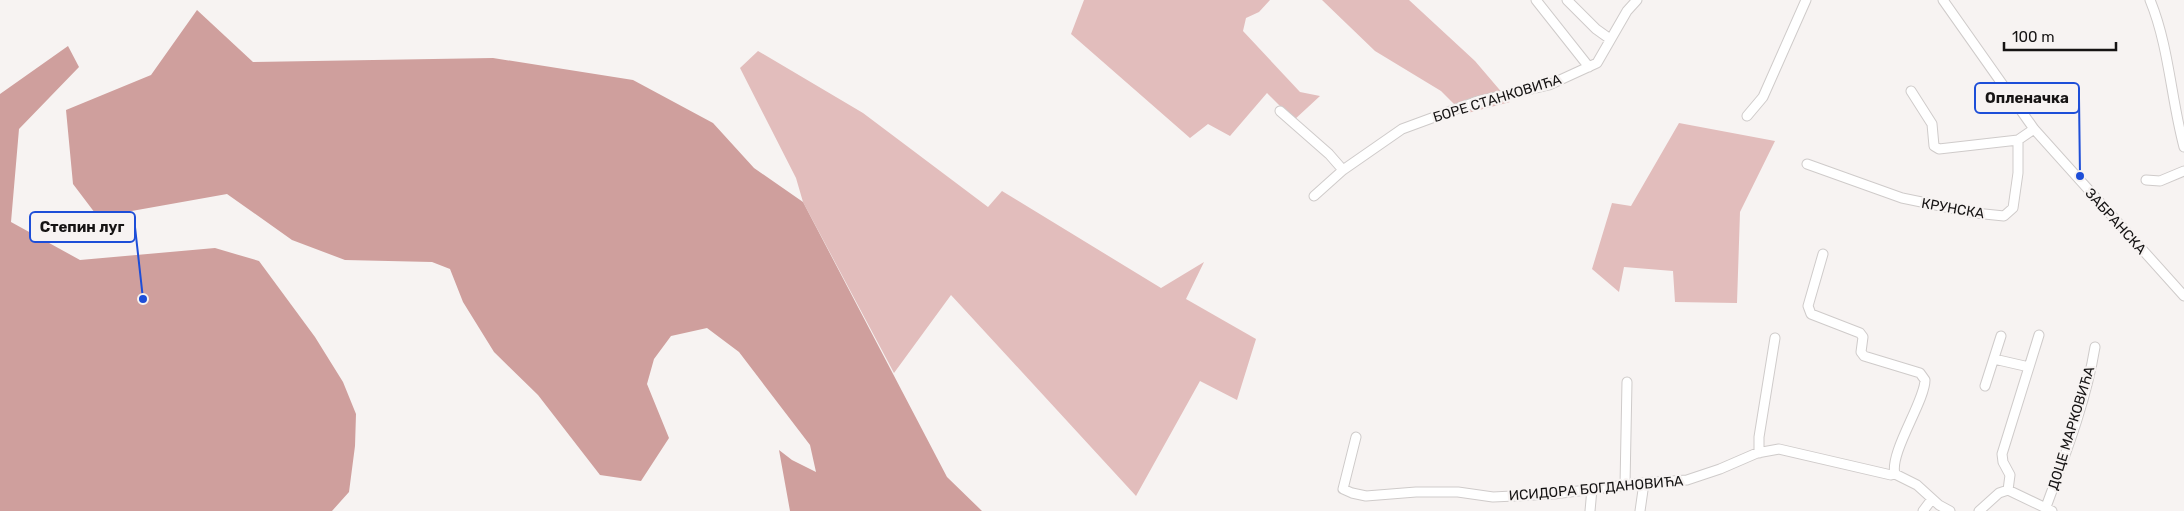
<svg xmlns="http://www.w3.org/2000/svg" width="2184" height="511" viewBox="0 0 2184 511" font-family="Rubik,sans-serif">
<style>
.green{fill:#e2bdbc}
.forest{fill:#cf9f9d}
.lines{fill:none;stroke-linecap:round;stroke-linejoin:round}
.minor-casing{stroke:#cfcbca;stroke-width:11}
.minor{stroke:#fff;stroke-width:9}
.labels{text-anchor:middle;stroke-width:4.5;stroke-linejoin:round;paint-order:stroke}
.street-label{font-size:14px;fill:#161414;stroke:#f7f3f2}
.leader{fill:none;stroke:#1d4ed8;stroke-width:2}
.callout-dot{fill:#1d4ed8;stroke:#f7f3f2;stroke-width:2}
.callout{fill:#f7f3f2;stroke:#1d4ed8;stroke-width:2}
.callout-label{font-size:15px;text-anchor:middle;font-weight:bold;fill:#161414}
</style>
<rect width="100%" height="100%" fill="#f7f3f2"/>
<path class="green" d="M1084 0H1270L1259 12 1246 18 1243 31 1300 92 1320 96 1294 120 1267 93 1230 136 1208 124 1190 138 1071 34Z
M1322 0H1409L1475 61 1510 102 1464 114 1441 91 1375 51Z
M758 51 863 113 988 207 1002 191 1161 288 1204 262 1186 299 1256 339 1237 400 1200 381 1136 496 951 295 894 373 803 202 796 178 740 68Z
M1679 123 1775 141 1740 212 1737 303 1675 302 1673 271 1624 267 1619 292 1592 269 1612 203 1631 206Z"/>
<path class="forest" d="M197 10 253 62 493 58 633 80 713 123 754 168 803 202 947 477 982 511H790L779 450 792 460 816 472 810 445 739 352 707 328 671 336 654 359 647 384 669 438 641 481 600 475 538 395 494 352 463 302 450 269 432 262 345 260 292 240 227 194 98 217 73 184 66 110 151 75Z
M68 46 79 67 19 129 11 222 80 260 215 248 259 261 315 337 343 382 356 414 355 446 349 492 332 511H0V94Z"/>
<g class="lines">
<defs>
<path id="minor" d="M1536 0 1589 67
M1567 0 1596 29 1610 39
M1943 0 2034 129 2184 296
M2150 0C2169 46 2171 99 2184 147
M1911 91 1932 124 1934 146 1939 149 2018 140
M1280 111 1329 154 1343 170
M1747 116 1763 97 1806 0
M1807 164 1902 198 1975 213 2004 216 2013 208 2018 173V140L2034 129
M2146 180 2160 181 2184 171
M1314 196 1343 170 1402 129 1478 101 1549 85 1597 63 1627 11 1637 0
M1823 254 1808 306 1811 314 1860 333 1863 337 1861 352 1864 356 1920 373 1925 380C1925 401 1889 453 1895 474
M1994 359 2029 367
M1985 386 2001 336
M1356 437 1343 489 1352 493 1366 496 1416 492H1458L1493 497 1554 494 1642 483 1687 480 1720 469 1757 453 1779 449 1891 475 1895 474 1917 485 1939 505 1950 511
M1759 453V437L1775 338
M1625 485 1627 382
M2008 490 2010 475 2003 462 2002 454 2039 335
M2046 507C2065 455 2086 402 2095 347
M1590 511 1592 489
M1640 511 1644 483
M1923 511 1932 499
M1979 511 1999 493 2008 490 2052 511"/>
</defs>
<use href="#minor" class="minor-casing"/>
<use href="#minor" class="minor"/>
</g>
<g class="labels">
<g class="street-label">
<text transform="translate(1497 98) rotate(-17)" y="5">БОРЕ СТАНКОВИЋА</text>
<text transform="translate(1953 208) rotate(10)" y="5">КРУНСКА</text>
<text transform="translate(2116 221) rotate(48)" y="5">ЗАБРАНСКА</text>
<text transform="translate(2071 428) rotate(-73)" y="5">ДОЦЕ МАРКОВИЋА</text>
<text transform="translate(1596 488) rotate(-5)" y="5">ИСИДОРА БОГДАНОВИЋА</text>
</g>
</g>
<path class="leader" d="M2080 176L2079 98M143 299L135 227"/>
<g class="callout-dot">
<circle cx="2080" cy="176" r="5"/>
<circle cx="143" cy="299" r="5"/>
</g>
<g class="callout">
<rect x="1975" y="83" width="104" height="30" rx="5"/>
<rect x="30" y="212" width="105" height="30" rx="5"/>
</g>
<g class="callout-label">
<text x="2027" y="103">Опленачка</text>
<text x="82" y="232">Степин луг</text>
</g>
<path d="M2004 42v8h112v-8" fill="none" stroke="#161414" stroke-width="2.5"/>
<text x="2012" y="42" font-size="15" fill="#161414" stroke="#f7f3f2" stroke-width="4" paint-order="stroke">100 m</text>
</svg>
